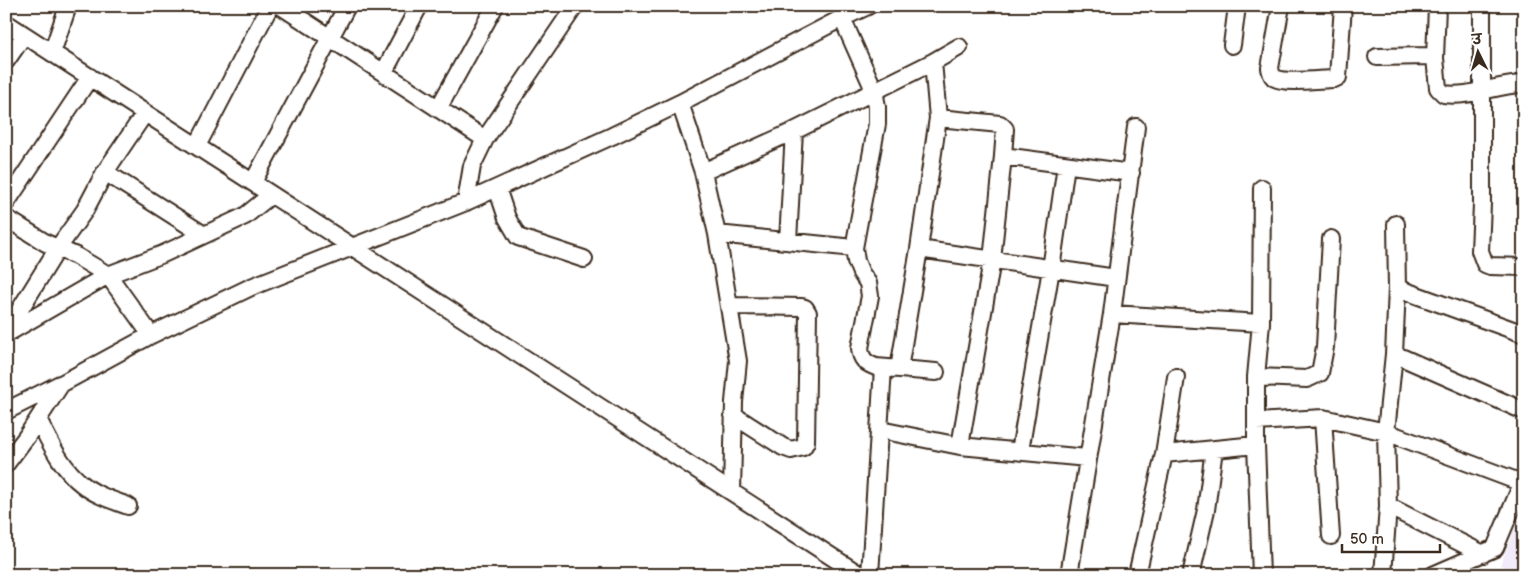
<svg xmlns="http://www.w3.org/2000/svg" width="1530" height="581" viewBox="0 0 1530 581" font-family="'Balsamiq Sans','Playpen Sans Deva',sans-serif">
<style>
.built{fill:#f2ecfa}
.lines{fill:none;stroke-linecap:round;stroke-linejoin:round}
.minor-casing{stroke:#3b2a1e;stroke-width:20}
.minor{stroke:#fff;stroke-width:16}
</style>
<rect width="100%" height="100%" fill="#fff"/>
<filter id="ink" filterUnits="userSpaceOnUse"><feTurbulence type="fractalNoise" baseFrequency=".02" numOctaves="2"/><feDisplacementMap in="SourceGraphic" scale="10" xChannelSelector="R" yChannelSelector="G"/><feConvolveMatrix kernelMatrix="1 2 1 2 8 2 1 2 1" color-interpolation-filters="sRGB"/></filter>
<g filter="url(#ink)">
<path class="built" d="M1524 506V573L1500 565Z"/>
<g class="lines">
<defs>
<path id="minor" d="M281 6 485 139
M1281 6 1270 68C1271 72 1271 76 1275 78 1286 84 1321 79 1334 79L1338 77 1343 6
M1482 6V204L1480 251 1485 264 1490 266 1524 267
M842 18 874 90 877 107V124L854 248 856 261 861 273 868 283 870 296 860 348C861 359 865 363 876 367L936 372
M6 23 860 575
M1232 45 1237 6
M52 53 68 6
M1377 57 1428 56 1435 58 1438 88 1444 94C1470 98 1497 84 1524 84
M1435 58 1437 6
M6 61 24 35
M384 72 419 6
M680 103 703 172 717 234 854 248
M438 109 495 6
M938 118 1000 124 1005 129 1003 156 1131 173
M197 146 270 6
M105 172 204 235
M703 172 794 131 933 62 959 47
M253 182 347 6
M497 188 507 218 518 237 584 259
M466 202 472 166 485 139 575 6
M6 203 90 77
M6 218 46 243 76 256 108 275 151 335
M717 234 738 361 734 402 732 492
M788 241 794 131
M919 249 1116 278
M1397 288 1524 334
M729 306 802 307 805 308 808 313 806 442 803 447 791 450 783 447 733 415
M1112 314 1261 323
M6 332 58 248 85 210 105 172 145 113
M6 334 108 275 163 254 245 216 271 195
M1394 354 1524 411
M899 369 919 249 938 118 933 62
M1256 377 1307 379 1320 373 1325 347 1331 239
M6 411 60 384
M1323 418 1331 536
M38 419C50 442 61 468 82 484 95 495 112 500 128 506
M1256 422 1323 418 1386 432 1522 483
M880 430 960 446 1087 458
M960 446 992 260 1003 156
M1020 451 1051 269 1066 165
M1164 454 1256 445
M6 464 27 436 61 384 151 335 251 287 466 202 612 136 680 103 842 18 868 6
M1388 506 1483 554
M870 575 883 368
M1069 575 1112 314 1136 127
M1137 575 1164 454 1176 377
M1191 575 1206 510 1214 449
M1261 575 1256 445V377L1261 323 1262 188
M1383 575 1388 506 1386 432 1394 354 1397 288 1396 224
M1433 575 1495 548 1524 479"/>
</defs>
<use href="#minor" class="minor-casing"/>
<use href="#minor" class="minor"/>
</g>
</g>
<rect width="1530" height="581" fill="none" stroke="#fff" stroke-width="25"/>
<rect x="12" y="12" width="1505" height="556" fill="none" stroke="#3b2a1e" stroke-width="2" filter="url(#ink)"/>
<g transform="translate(1478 52) rotate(355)" stroke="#ffffff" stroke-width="4" paint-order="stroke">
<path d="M0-4L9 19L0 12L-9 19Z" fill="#3b2a1e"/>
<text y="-8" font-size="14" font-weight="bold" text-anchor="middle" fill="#3b2a1e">उ</text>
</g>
<path d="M1342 544v8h98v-8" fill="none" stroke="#3b2a1e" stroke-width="2.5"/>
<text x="1350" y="544" font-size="15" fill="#3b2a1e" stroke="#ffffff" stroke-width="4" paint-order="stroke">50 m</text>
</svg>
